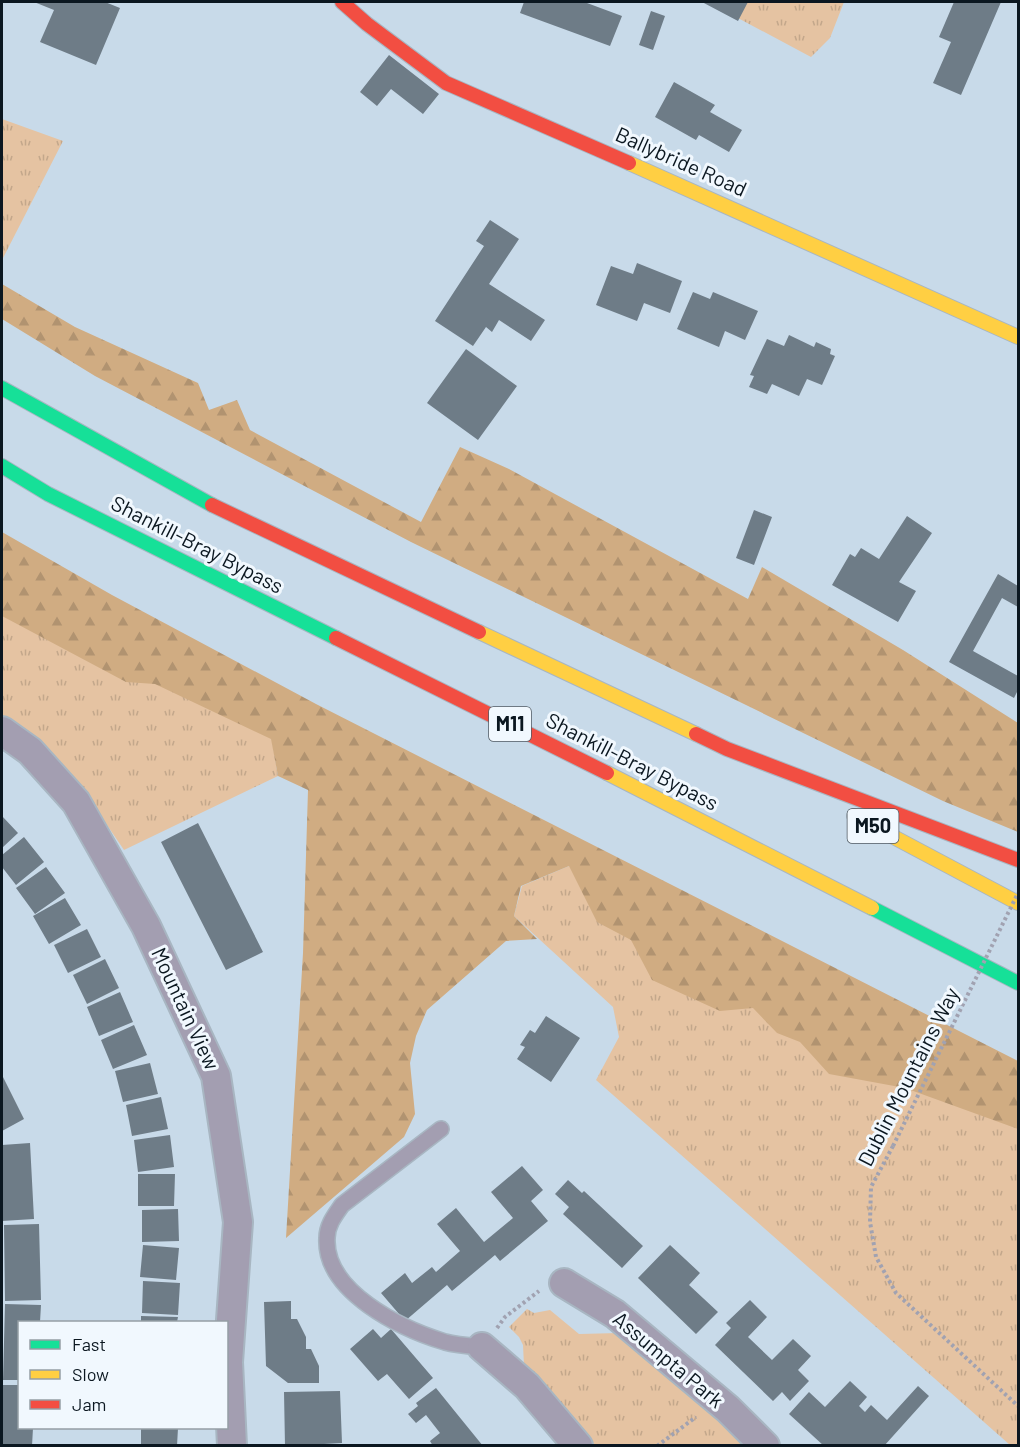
<svg xmlns="http://www.w3.org/2000/svg" width="1020" height="1447" viewBox="0 0 1020 1447" font-family="Barlow,sans-serif">
<style>
.grass{fill:url(#grass-tufts)}
.forest{fill:url(#forest-firs)}
.building{fill:#6e7c87}
.lines{fill:none;stroke-linecap:round;stroke-linejoin:round}
.lane-casing{stroke:#a8b6c2;stroke-width:18}
.street-casing{stroke:#a8b6c2;stroke-width:32}
.fast-casing{stroke:#a8b6c2;stroke-width:16}
.slow-casing{stroke:#a8b6c2;stroke-width:16}
.jam-casing{stroke:#a8b6c2;stroke-width:16}
.path{stroke:#a1a2b1;stroke-width:4;stroke-dasharray:3 3;stroke-linecap:butt}
.lane{stroke:#a39eb1;stroke-width:15}
.street{stroke:#a39eb1;stroke-width:28}
.fast{stroke:#16e098;stroke-width:14}
.slow{stroke:#ffcf43;stroke-width:14}
.jam{stroke:#f24e42;stroke-width:14}
.path-bridge{stroke:#a1a2b1;stroke-width:4;stroke-dasharray:3 3;stroke-linecap:butt}
.labels{text-anchor:middle;stroke-width:6;stroke-linejoin:round;paint-order:stroke}
.shield{fill:#f1f8fe;stroke:#505a63;stroke-width:1.5}
.shield-label{font-size:20px;font-weight:bold;fill:#0b1720}
.street-label{font-size:21px;fill:#0b1720;stroke:#f1f8fe}
</style>
<defs>
<pattern id="grass-tufts" width="24" height="20" patternUnits="userSpaceOnUse" patternTransform="scale(1.5)"><rect width="24" height="20" fill="#e5c3a2"/><path d="M3 7l-1-3M5 7V3M7 7l1-3M15 17l-1-3M17 17v-4M19 17l1-3" fill="none" stroke="#c3a78b"/></pattern>
<pattern id="forest-firs" width="22" height="20" patternUnits="userSpaceOnUse" patternTransform="scale(1.5)"><rect width="22" height="20" fill="#d0ac82"/><path d="M5 1l3.5 6h-7zM16 11l3.5 6h-7z" fill="#b19370"/></pattern>
</defs>
<rect width="100%" height="100%" fill="#c8dae9"/>
<path class="grass" d="M708 2H844L830 38 811 57Z
M2 119 63 141 2 260Z
M2 578 270 729 278 776 124 850 81 787 2 715Z
M569 866 1018 1103V1445H1010L596 1080 619 1037 613 1007 514 916 522 886Z
M527 1309 534 1313 550 1310 579 1334 619 1333 754 1445H595L524 1366 523 1345 519 1337 509 1327Z"/>
<path class="forest" d="M2 284 75 327 198 383 209 410 237 400 250 430 421 522 460 447 509 469 748 599 762 567 903 650 1018 723V832L943 801 411 542 95 376 2 319Z
M2 532 112 595 316 704 1018 1061V1129L905 1088 829 1074 800 1042 777 1033 753 1008 720 1011 652 980 631 940 597 922 569 866 521 886 514 916 537 939 506 941 427 1010 416 1036 410 1063 415 1114 404 1137 286 1238 303 953 308 790 278 776 271 739 155 684 126 682 2 616Z"/>
<path class="building" d="M34 2H105L120 8 96 65 40 42 54 10Z
M524 2H588L587 3 622 16 610 46 520 13Z
M702 2H748L738 21Z
M954 2H1001L961 95 933 83 951 42 939 37Z
M651 11 665 16 653 50 639 45Z
M389 55 439 94 423 114 391 89 377 106 360 92Z
M674 82 715 105 710 112 742 130 729 152 699 135 696 140 655 117Z
M490 220 519 239 489 284 545 320 531 341 499 320 492 332 486 327 473 346 435 321 484 246 476 241Z
M637 263 682 281 670 313 644 303 637 321 596 305 611 266 633 274Z
M693 292 710 299 713 292 758 311 745 340 725 331 719 347 677 329Z
M789 335 814 347 816 342 831 349 830 354 835 356 822 385 807 379 799 396 772 384 767 394 749 387 754 376 750 375 767 339 784 346Z
M466 349 517 386 478 440 427 403Z
M754 510 772 517 754 565 736 558Z
M907 516 932 533 899 582 916 591 898 622 832 585 850 554 855 557 861 548 879 559Z
M998 574 1018 586V607L1002 598 973 651 1018 676V690L1014 698 949 662Z
M2 816 18 833 2 848Z
M198 823 263 952 226 970 161 842Z
M24 837 44 862 16 885 2 867V855Z
M46 867 65 893 35 914 16 888Z
M65 898 81 925 49 944 33 916Z
M87 929 101 957 68 973 54 945Z
M105 959 119 988 87 1004 73 975Z
M120 992 133 1022 99 1036 87 1007Z
M546 1016 580 1038 551 1082 517 1059 525 1047 520 1045 530 1030 535 1033Z
M134 1025 147 1055 113 1069 101 1040Z
M150 1063 158 1094 123 1102 115 1071Z
M2 1075 24 1119 2 1131Z
M161 1097 168 1129 132 1136 126 1105Z
M170 1135 174 1167 138 1172 134 1140Z
M30 1143 34 1219 2 1221V1145Z
M522 1166 543 1190 531 1201 548 1221 500 1261 495 1255 452 1291 447 1285 405 1321 381 1293 405 1273 412 1283 432 1267 436 1272 460 1251 437 1224 456 1208 484 1242 513 1218 491 1192Z
M138 1174H175L174 1206H138Z
M568 1180 582 1193 584 1191 643 1246 622 1268 563 1214 569 1207 555 1194Z
M178 1209 179 1241 142 1242V1210Z
M39 1224 41 1300 5 1301 4 1225Z
M143 1245 179 1248 176 1280 140 1277Z
M670 1245 700 1273 689 1285 718 1312 696 1334 638 1278Z
M143 1281 180 1283 178 1315 142 1313Z
M750 1300 767 1317 748 1337 772 1360 793 1339 811 1356 798 1370 809 1381 790 1401 782 1392 773 1401 715 1345 731 1328 726 1323Z
M291 1301V1319H297L306 1337V1349H311L319 1366V1383H288L266 1366 264 1302Z
M5 1304 41 1305 40 1322H20V1380H3Z
M141 1316 178 1317 177 1322H141Z
M373 1329 381 1338 391 1329 433 1378 409 1399 387 1374 378 1381 350 1349Z
M850 1381 867 1397 859 1406 865 1412 871 1405 887 1420 918 1386 929 1396 884 1446H824L789 1414 809 1392 825 1407Z
M2 1385H20V1428H33L32 1446H2Z
M436 1388 457 1414 483 1446H433L430 1441 440 1433 426 1415 416 1423 408 1414 418 1406 416 1403Z
M340 1391 342 1443 324 1444V1446H285L284 1392Z
M141 1428H178L177 1446H141Z"/>
<g class="lines">
<defs>
<path id="lane" d="M441 1129 342 1205C335 1215 327 1225 327 1238 324 1292 402 1329 445 1342 456 1345 470 1346 482 1347"/>
<path id="street" d="M2 731 30 751 76 802 146 926 216 1076 238 1222 228 1362 232 1446
M564 1283 615 1314 728 1409 765 1446
M482 1347 527 1386 578 1446"/>
<path id="fast" d="M2 388 212 505
M2 466 48 494 336 638
M872 908 1018 983"/>
<path id="slow" d="M629 163 1018 337
M479 632 696 734
M607 773 872 908
M854 816 1018 903"/>
<path id="jam" d="M342 2 367 24 446 83 629 163
M212 505 479 632
M336 638 607 773
M696 734 727 749 1018 860"/>
</defs>
<use href="#lane" class="lane-casing"/>
<use href="#street" class="street-casing"/>
<use href="#fast" class="fast-casing"/>
<use href="#slow" class="slow-casing"/>
<use href="#jam" class="jam-casing"/>
<path class="path" d="M893 1146 871 1187 870 1222 876 1257 896 1293 1018 1406
M497 1328 505 1317 539 1291
M657 1446 696 1417"/>
<use href="#lane" class="lane"/>
<use href="#street" class="street"/>
<use href="#fast" class="fast"/>
<use href="#slow" class="slow"/>
<use href="#jam" class="jam"/>
<path class="path-bridge" d="M893 1146 1018 893"/>
</g>
<g class="labels">
<g class="shield">
<rect x="489" y="707" width="42" height="34" rx="4.5"/>
<rect x="847.5" y="809" width="51" height="34" rx="4.5"/>
</g>
<g class="shield-label">
<text x="510" y="731">M11</text>
<text x="873" y="833">M50</text>
</g>
<g class="street-label">
<text transform="translate(681 162) rotate(24)" y="7">Ballybride Road</text>
<text transform="translate(197 545) rotate(27)" y="7">Shankill-Bray Bypass</text>
<text transform="translate(632 762) rotate(27)" y="7">Shankill-Bray Bypass</text>
<text transform="translate(185 1009) rotate(65)" y="7">Mountain View</text>
<text transform="translate(909 1077) rotate(-63)" y="7">Dublin Mountains Way</text>
<text transform="translate(668 1360) rotate(40)" y="7">Assumpta Park</text>
</g>
</g>
<rect width="1020" height="1447" fill="none" stroke="#0b1720" stroke-width="6"/>
<rect x="18" y="1321" width="210" height="108" fill="#f1f8fe" stroke="#959ea5" stroke-width="1.5"/>
<rect x="30" y="1340" width="30" height="9" fill="#16e098" stroke="#959ea5" stroke-width="1.5"/>
<text x="72" y="1351" font-size="18" fill="#0b1720">Fast</text>
<rect x="30" y="1370" width="30" height="9" fill="#ffcf43" stroke="#959ea5" stroke-width="1.5"/>
<text x="72" y="1381" font-size="18" fill="#0b1720">Slow</text>
<rect x="30" y="1400" width="30" height="9" fill="#f24e42" stroke="#959ea5" stroke-width="1.5"/>
<text x="72" y="1411" font-size="18" fill="#0b1720">Jam</text>
</svg>
